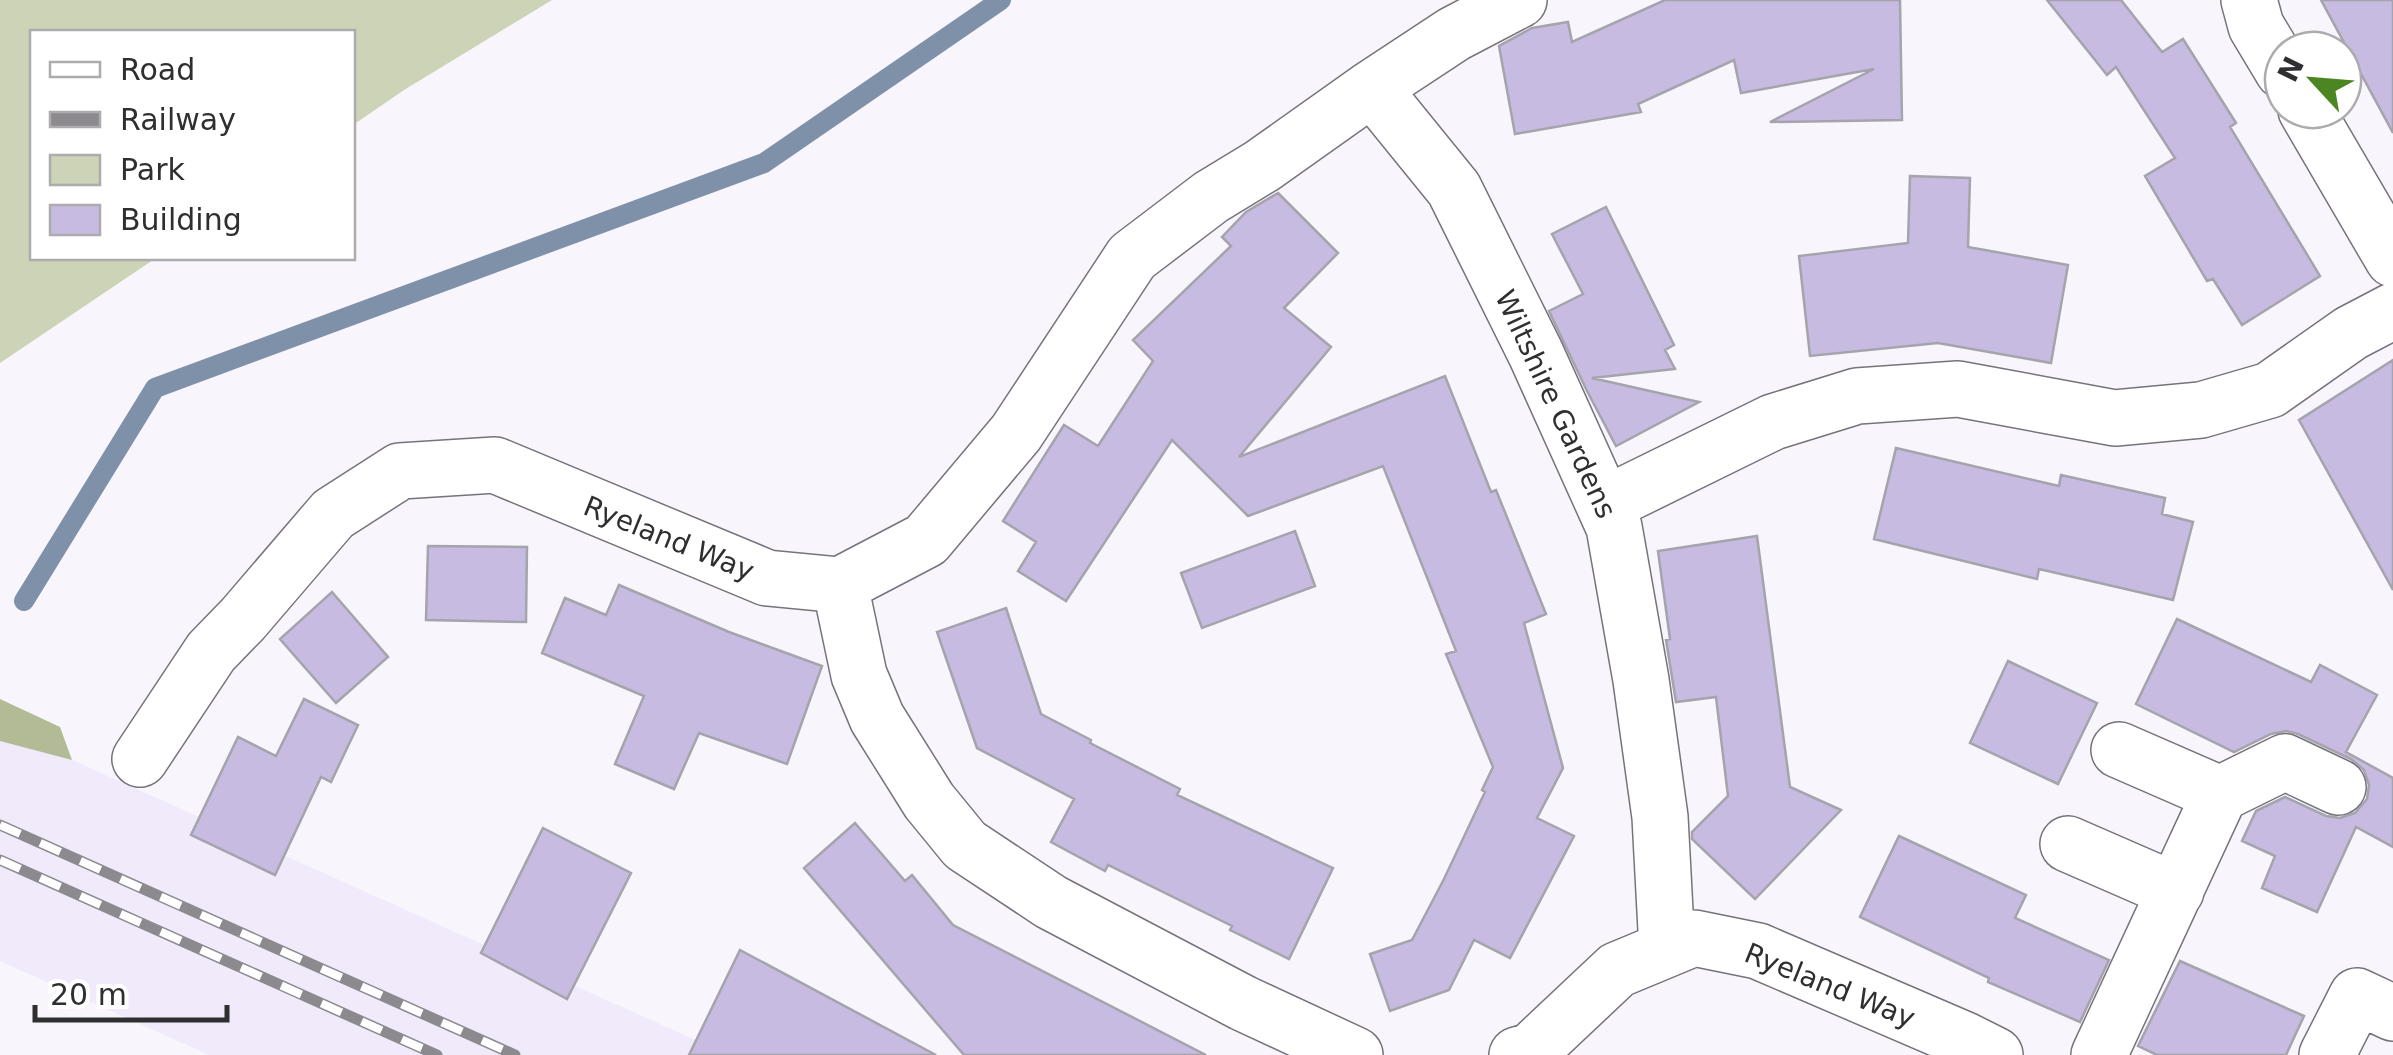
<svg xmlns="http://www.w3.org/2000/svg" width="2393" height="1055" viewBox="0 0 2393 1055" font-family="'DejaVu Sans',sans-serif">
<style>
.built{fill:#f0eafa}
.green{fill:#ccd3b7}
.forest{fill:#b2bb95}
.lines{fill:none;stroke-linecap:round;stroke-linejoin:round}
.stream{stroke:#7f91a9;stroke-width:20}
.building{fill:#c8bbe1;stroke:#a5a3ab;stroke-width:2.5}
.minor-casing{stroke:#76737b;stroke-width:58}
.minor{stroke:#fff;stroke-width:55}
.rail-casing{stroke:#8c8a8f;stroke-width:11}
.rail{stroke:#fff;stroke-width:8;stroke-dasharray:22;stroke-linecap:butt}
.labels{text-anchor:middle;stroke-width:10;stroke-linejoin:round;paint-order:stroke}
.street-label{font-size:28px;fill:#2f2e31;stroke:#fff}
</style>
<rect width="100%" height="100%" fill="#f8f5fd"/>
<path class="built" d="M0 727 72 760 729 1055H209L0 961Z"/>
<path class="green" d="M0 0H552L404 90 353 125 352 32H32V258H156L0 363Z"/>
<path class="forest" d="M0 699 60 727 72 760 0 741Z"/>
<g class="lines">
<path class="stream" d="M24 601 155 388 764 163 1001 0"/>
</g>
<path class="building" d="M1665 0H1900L1902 120 1770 122 1874 69 1741 93 1734 60 1638 104 1641 112 1515 134 1499 46 1532 28 1568 22 1572 42Z
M2047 0H2121L2162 52 2183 39 2236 123 2230 127 2320 276 2242 325 2213 279 2207 281 2145 176 2175 158 2116 67 2107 75Z
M2321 0H2393V133Z
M1910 176 1970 178 1968 247 2068 265 2051 363 1938 343 1810 356 1799 256 1908 243Z
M1278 193 1338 253 1284 308 1331 347 1239 457 1445 376 1491 492 1496 490 1546 614 1524 623 1563 768 1537 818 1574 836 1510 958 1474 940 1449 990 1390 1011 1370 954 1412 940 1444 879 1485 792 1482 790 1493 767 1446 654 1456 651 1383 466 1248 516 1172 440 1066 601 1018 571 1036 542 1003 521 1064 425 1098 446 1153 361 1133 340 1231 246 1222 237 1246 212Z
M1606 207 1674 345 1665 350 1675 369 1592 378 1699 402 1616 446 1587 391 1549 311 1583 294 1552 234Z
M2393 360V590L2299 420Z
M1896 448 2059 486 2061 475 2165 498 2162 514 2193 522 2173 600 2039 569 2037 579 1874 539Z
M1295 531 1315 586 1202 628 1181 573Z
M1757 536 1790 787 1841 810 1755 899 1692 839V832L1728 796 1716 697 1676 702 1666 640 1670 639 1658 551Z
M428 546 527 547 526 622 426 620Z
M619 585 729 632 822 666 787 764 699 733 674 789 615 764 644 696 542 653 565 598 606 615Z
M332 592 388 657 336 703 280 639Z
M1006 608 1041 714 1091 740 1090 743 1180 789 1177 795 1333 868 1289 959 1230 930 1232 926 1108 865 1105 871 1051 842 1074 799 977 748 937 632Z
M2177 619 2311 682 2320 665 2377 695 2346 752 2393 778V847L2356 827 2317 912 2262 888 2275 856 2242 841 2256 811 2285 797 2326 816 2340 818 2355 813 2367 799 2369 785 2364 770 2351 759 2298 734 2286 731 2271 734 2234 752 2136 704Z
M2008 661 2097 703 2058 784 1970 743Z
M304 699 358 725 331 782 321 777 275 875 191 835 238 737 276 756Z
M855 823 905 881 912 875 953 925 1206 1055H964L804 868Z
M543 828 631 873 567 999 481 953Z
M1899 836 2026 895 2015 918 2109 960 2080 1022 1988 982 1989 978 1860 917Z
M740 950 936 1055H689Z
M2180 961 2304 1016 2286 1055H2157L2138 1046Z"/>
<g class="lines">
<defs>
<path id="minor" d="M2249 0 2256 26 2283 71
M1372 88 1454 34 1519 0
M2306 110 2393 259
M1604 505 1773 422 1857 396 1958 389 2115 418 2201 410 2270 390 2351 333 2393 311
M840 585 926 540 1016 433 1132 257 1211 197 1262 166 1372 88 1454 189 1536 354 1614 527 1641 680 1660 817 1667 949
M2119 750 2220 794
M140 759 211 652 243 619 333 514 400 471 495 465 767 578 840 585 859 675 877 718 929 801 965 845 1051 902 1243 1003 1355 1055
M2068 844 2176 891
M1517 1055 1531 1051 1617 970 1694 938 1758 951 1965 1040 1995 1055
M2099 1055 2220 794 2285 762 2338 787
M2327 1055 2357 996 2393 1013"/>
</defs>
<use href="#minor" class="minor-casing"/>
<use href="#minor" class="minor"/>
<defs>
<path id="rail" d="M0 825 515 1055
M0 860 437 1055"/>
</defs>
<use href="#rail" class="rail-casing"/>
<use href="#rail" class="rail"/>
</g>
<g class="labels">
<g class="street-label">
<text transform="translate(1556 404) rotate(65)" y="10">Wiltshire Gardens</text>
<text transform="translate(669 538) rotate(22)" y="10">Ryeland Way</text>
<text transform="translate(1830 985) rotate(22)" y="10">Ryeland Way</text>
</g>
</g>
<rect x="30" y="30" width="325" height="230" fill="#ffffff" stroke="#acabad" stroke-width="2.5"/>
<rect x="50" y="62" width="50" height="15" fill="#ffffff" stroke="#acabad" stroke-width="2.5"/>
<text x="120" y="80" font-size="30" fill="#2f2e31">Road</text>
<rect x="50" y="112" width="50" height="15" fill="#8c8a8f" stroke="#acabad" stroke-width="2.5"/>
<text x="120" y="130" font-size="30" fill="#2f2e31">Railway</text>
<rect x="50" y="155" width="50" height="30" fill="#ccd3b7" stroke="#acabad" stroke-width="2.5"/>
<text x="120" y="180" font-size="30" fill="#2f2e31">Park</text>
<rect x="50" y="205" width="50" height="30" fill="#c8bbe1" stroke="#acabad" stroke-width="2.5"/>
<text x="120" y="230" font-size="30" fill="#2f2e31">Building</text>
<g transform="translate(2313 80) rotate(296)"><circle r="48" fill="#ffffff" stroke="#acabad" stroke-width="2.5"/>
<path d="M0-8L18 38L0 25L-18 38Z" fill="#4c8622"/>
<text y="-15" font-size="28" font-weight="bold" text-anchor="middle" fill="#2f2e31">N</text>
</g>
<path d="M35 1005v15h192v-15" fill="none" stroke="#2f2e31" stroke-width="5"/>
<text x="50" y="1005" font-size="30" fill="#2f2e31" stroke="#ffffff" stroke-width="8" paint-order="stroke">20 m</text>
</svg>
